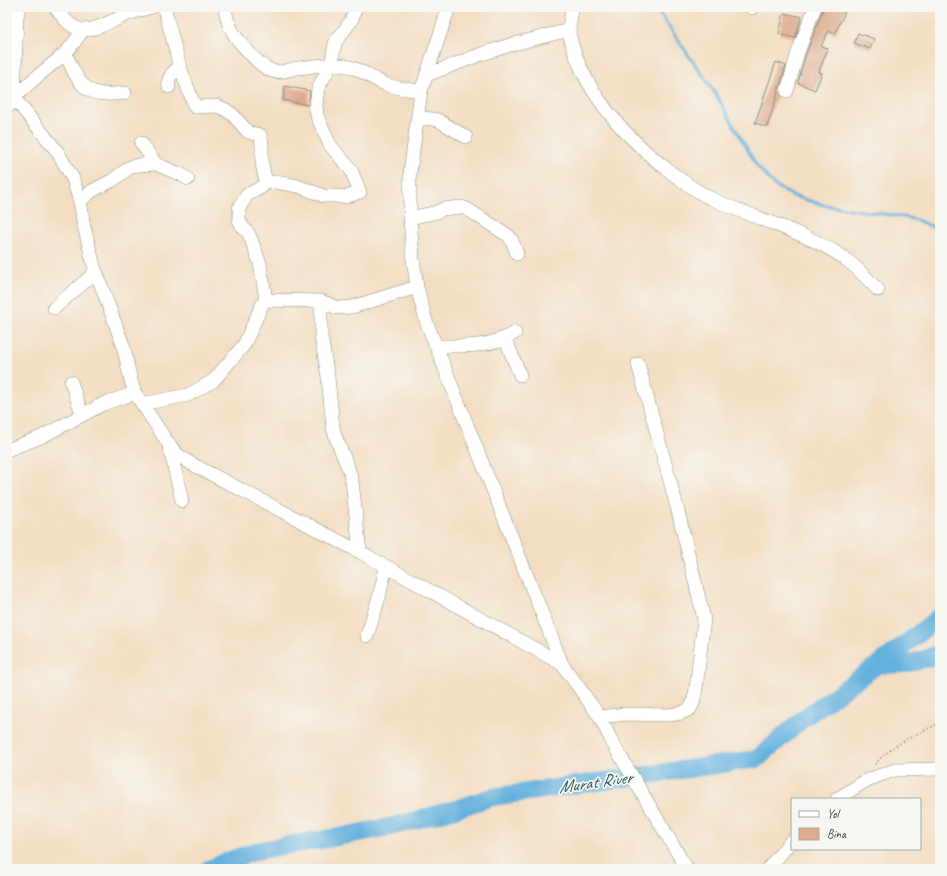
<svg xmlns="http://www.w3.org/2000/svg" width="947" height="876" viewBox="0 0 947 876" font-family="Caveat,sans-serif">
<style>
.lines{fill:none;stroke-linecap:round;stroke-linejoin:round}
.stream{stroke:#64b1dd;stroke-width:3}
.river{stroke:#64b1dd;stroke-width:18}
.building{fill:#deab8f}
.minor-casing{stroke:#898e7c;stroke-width:14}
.path{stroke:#898e7c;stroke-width:2;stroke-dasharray:1 3;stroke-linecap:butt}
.minor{stroke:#fff;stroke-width:13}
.labels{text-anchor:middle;stroke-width:3.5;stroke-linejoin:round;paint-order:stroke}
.water-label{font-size:18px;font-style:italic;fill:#305a5e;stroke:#f6f6f2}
</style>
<rect width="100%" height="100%" fill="#f6f6f2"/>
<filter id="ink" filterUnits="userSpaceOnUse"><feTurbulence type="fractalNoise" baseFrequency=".025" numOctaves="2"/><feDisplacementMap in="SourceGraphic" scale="8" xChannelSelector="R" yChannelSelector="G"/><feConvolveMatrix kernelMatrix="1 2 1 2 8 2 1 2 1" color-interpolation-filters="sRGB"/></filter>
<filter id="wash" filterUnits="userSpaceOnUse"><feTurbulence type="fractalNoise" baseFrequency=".012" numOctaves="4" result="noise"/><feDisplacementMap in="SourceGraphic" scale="16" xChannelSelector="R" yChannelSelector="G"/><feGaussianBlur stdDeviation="0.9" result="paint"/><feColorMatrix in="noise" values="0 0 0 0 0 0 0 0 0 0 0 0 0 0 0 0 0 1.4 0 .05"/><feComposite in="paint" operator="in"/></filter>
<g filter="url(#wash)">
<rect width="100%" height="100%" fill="#f3dec3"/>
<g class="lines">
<path class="stream" d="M655 7 715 93 757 166 774 185 793 196 824 205 903 217 917 220 940 230"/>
<path class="river" d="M878 664C900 667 920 662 940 653
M209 869 225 862 256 851 288 845 333 838 394 826 459 808 492 797 757 759 804 718 895 652 940 616"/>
</g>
<g id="blocks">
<path class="building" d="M824 7H847L835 34 829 31 821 46 828 48 819 72 822 73 815 90 798 83 806 54Z
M784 13 802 17 795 38 779 34Z
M858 33 874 39 870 49 854 43Z
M776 62 786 66 767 127 755 123Z
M285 86 310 91 308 105 283 100Z"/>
</g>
</g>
<g filter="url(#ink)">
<use href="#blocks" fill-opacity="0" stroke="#898e7c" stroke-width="1"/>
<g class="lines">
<defs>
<path id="minor" d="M19 7 17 17 14 98 57 151 73 179 81 206 83 222 94 266 123 345 131 381 135 393 168 443 177 454 190 463 360 552 562 664 600 717 612 742 687 869
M55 7C78 39 87 32 119 18 129 13 140 10 152 7
M164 7 180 67 195 107 217 106 226 110 233 115 248 132 260 135 262 144V164L266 183
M225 7C226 22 234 36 244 47 252 56 260 66 272 71 281 74 289 69 298 68 314 66 331 63 347 66 361 69 372 79 385 84 396 89 409 89 421 91
M449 7 421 91 410 173V218L413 259 417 287 426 321 562 664
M572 7C572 17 567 27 570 37 584 93 627 139 672 173 684 182 696 191 710 198 753 218 800 230 840 255 855 265 867 278 878 290
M751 7 752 8
M65 53C81 88 86 98 125 93
M427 75 479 55 510 45 569 30
M169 87C167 78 172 72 180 67
M787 91 798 52 815 7
M7 108C22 86 44 72 63 55 71 48 77 38 83 30
M418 117 438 120 466 137
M141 143 156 164
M80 201 92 191 113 180 130 167 138 165 156 164 182 175 188 179
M410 218 437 212 443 209 461 207 467 209 509 236 513 243 517 254
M266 300 260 263 249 234 242 226 239 220V208L247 195 260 188 266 183 275 182 298 186 324 196H335L346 197 360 192 351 170 330 145 317 116 316 106 318 88 331 65 335 43 351 21 356 7
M321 301V336L328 377 333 428 336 438 349 470 352 481 360 552
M54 308 96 272
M505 338 520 375
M436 346C467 346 487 348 515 333
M71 382 82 414
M142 404 188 395 213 381 244 345 263 303 266 300 321 301 337 308 352 307 417 287
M169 445 182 501
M7 450 41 437 103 404 135 393
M367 636 379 597 386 567
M600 717 625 714 670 715 681 713 690 709 693 703 696 689 704 619 677 507 638 364
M837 799 867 780 895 770 940 769
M768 869 792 840"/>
</defs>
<use href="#minor" class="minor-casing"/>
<path class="path" d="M875 764C893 744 916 734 940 723"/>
<use href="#minor" class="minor"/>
</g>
</g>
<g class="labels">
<g class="water-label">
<text transform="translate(595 782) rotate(-8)" y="6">Murat River</text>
</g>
</g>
<rect width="947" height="876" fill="none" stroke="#f6f6f2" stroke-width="24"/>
<rect x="791" y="798" width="130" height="52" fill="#f6f6f2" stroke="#a0aca6"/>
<rect x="799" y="811" width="20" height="6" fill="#ffffff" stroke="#a0aca6"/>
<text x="827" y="818" font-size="12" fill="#1f3d34">Yol</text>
<rect x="799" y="828" width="20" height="12" fill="#deab8f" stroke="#a0aca6"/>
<text x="827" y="838" font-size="12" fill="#1f3d34">Bina</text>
</svg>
